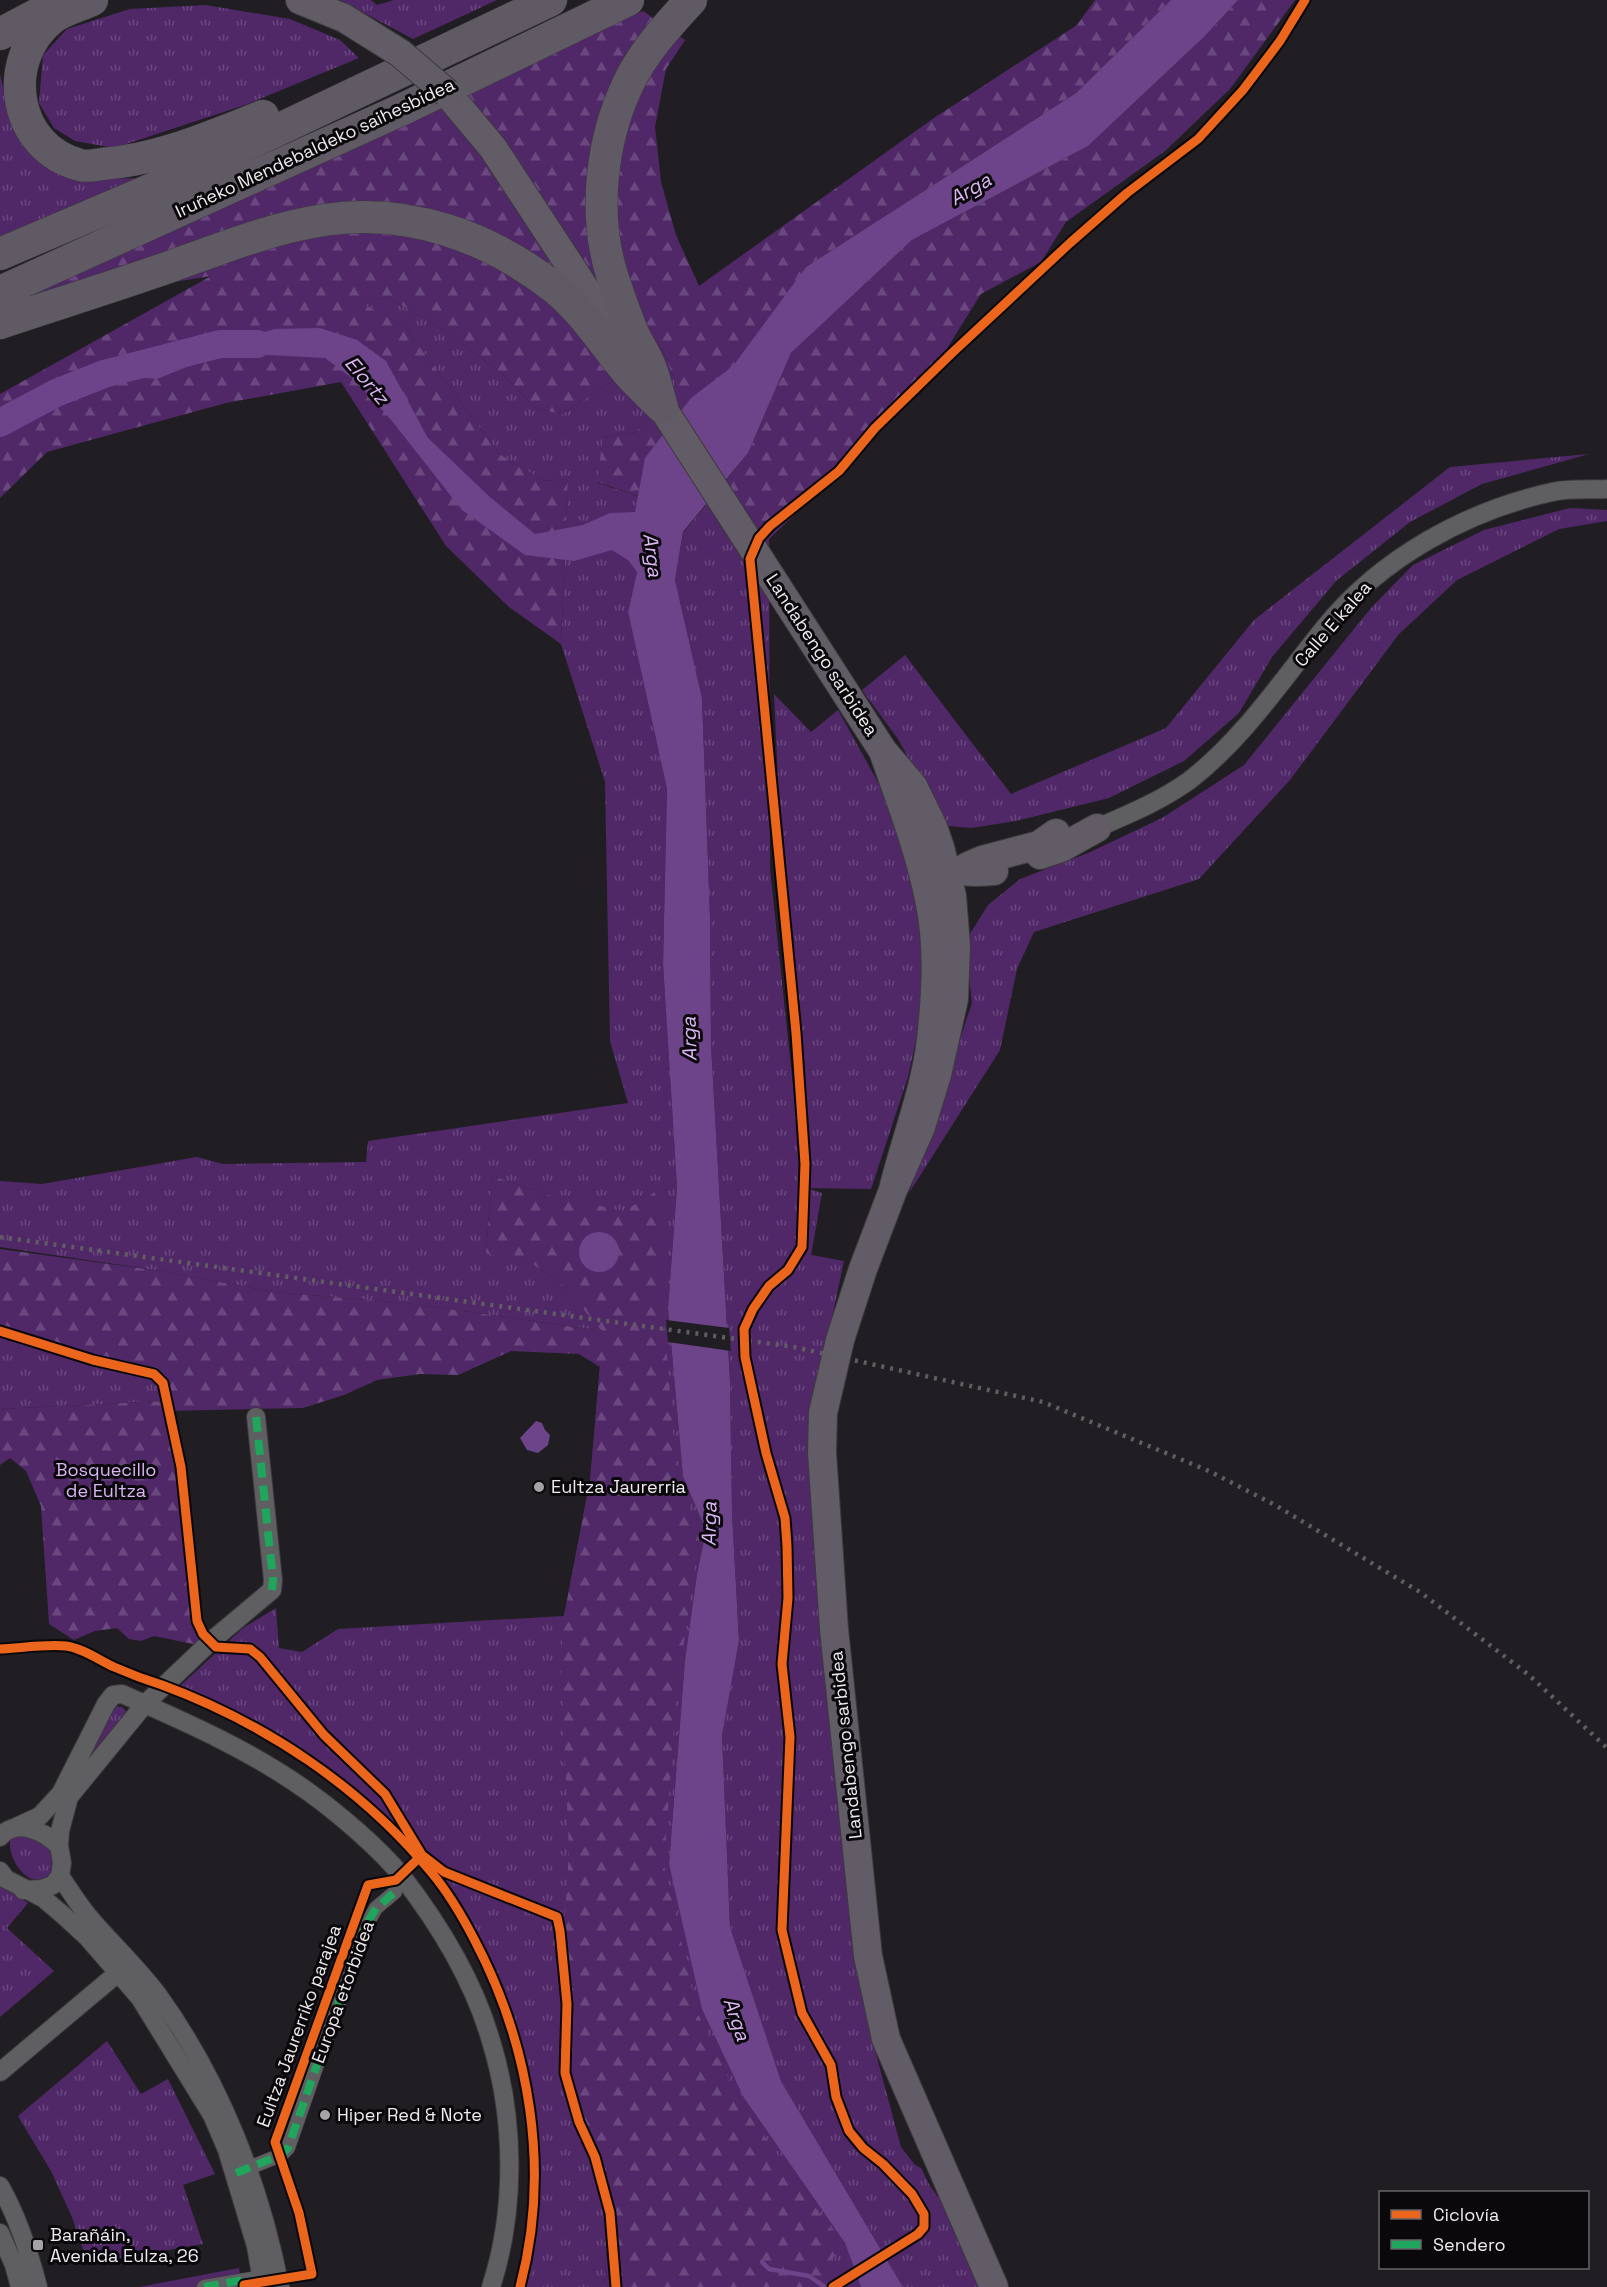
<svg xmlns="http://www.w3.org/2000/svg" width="1607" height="2287" viewBox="0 0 1607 2287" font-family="'Space Grotesk',sans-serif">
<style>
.grass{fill:url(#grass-tufts);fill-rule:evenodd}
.forest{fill:url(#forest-firs)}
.garden{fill:#502868}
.water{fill:#6d438a}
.pier{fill:#211e23}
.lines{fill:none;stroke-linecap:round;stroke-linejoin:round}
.stream{stroke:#6d438a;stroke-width:4.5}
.river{stroke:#6d438a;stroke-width:28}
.pedestrian-casing{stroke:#3c3a3d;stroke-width:15}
.minor-casing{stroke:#3c3a3d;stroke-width:20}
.trunk-casing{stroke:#3c3a3d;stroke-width:30}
.motorway-casing{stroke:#3c3a3d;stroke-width:33}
.pedestrian{stroke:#5f5e60;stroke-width:14}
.minor{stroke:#5f5e60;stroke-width:18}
.trunk{stroke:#615c65;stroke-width:28}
.motorway{stroke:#605a64;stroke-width:32}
.rail{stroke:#605e61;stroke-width:4.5;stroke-dasharray:3 6;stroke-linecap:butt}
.trunk-bridge-casing{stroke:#3c3a3d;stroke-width:30;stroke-linecap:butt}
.trunk-bridge{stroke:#615c65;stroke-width:28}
.quiet{stroke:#20a55d;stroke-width:8;stroke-dasharray:15 8;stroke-linecap:butt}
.cycleway-casing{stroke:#0a080b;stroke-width:13}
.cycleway{stroke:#eb651d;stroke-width:9}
.poi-dot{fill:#a6a3a8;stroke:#0a080b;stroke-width:2}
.labels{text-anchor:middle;stroke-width:6;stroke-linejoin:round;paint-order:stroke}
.street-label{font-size:18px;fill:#eeebf0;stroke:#0a080b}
.park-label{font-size:18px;fill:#dab6f5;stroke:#0a080b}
.poi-label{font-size:18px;fill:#eeebf0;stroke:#0a080b;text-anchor:start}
.water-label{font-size:20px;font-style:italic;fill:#dcb8f7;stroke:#0a080b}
</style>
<defs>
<pattern id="grass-tufts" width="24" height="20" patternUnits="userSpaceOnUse" patternTransform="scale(1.5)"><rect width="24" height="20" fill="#502868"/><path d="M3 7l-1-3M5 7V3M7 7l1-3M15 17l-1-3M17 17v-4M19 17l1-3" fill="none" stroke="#6a477e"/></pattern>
<pattern id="forest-firs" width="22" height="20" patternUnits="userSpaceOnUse" patternTransform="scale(1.5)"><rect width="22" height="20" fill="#502868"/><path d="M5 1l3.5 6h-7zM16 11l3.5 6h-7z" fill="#6a477e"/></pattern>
</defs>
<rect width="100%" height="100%" fill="#211e23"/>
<path class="grass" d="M340 0H371L377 5 394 0H497L413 39Z
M205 5 290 19 340 40 359 58 245 105 114 148 75 141 54 128 39 103 43 55 67 29 130 9Z
M0 74 7 105 90 180 136 178 0 237Z
M388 297 442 329 501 373 537 409 562 414 662 348 676 384 636 432 603 437 598 483 653 501 628 612 667 789 663 964 677 1187 668 1308 683 1477 706 1530 697 1574 685 1660 669 1864 744 2098 845 2243 861 2287H671L554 1924 553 1945 566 2005 567 2073 610 2213 604 2287H521L535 2229 538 2121 488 1954 445 1879 374 1806 295 1746 179 1687 243 1628 276 1608 279 1648 302 1652 338 1629 564 1616 590 1481 603 1331 406 1303 274 1292 161 1271 0 1247V1181L42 1184 197 1157 223 1164 366 1162 368 1141 628 1103 610 1041 605 782 561 644 568 479 544 481 499 454 404 326 360 303ZM492 1176 549 1195 602 1330 561 1283 534 1265 486 1252Z
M1589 454 1482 484 1410 522 1336 581 1272 657 1239 713 1184 761 1109 798 1016 821 971 828 948 826 935 807 898 739 862 690 905 655 1011 794 1166 728 1254 620 1450 467Z
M724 483 769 539 770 869 803 1181 804 1164 796 1033 785 931 774 694 811 732 838 710 889 802 929 919 925 999 908 1077 871 1189 807 1188 822 1193 811 1255 844 1261 829 1332 845 1826 869 2028 901 2147 915 2165 921 2168 930 2186 956 2221 978 2287H903L781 2081 730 1927 722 1736 739 1639 732 1513 730 1381 711 1045 710 917 702 698 675 580 683 533Z
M1570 508 1607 510V521L1559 529 1457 580 1399 634 1290 780 1199 879 1034 932 1017 969 1000 1050 909 1193 972 1003 965 942 988 905 1020 879 1088 853 1162 818 1244 765 1371 608 1413 565 1484 530Z
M0 1329 140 1369 165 1382 164 1401 0 1409Z
M115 1706 122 1707 127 1712 72 1787 109 1707Z
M28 1836 47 1847 54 1857V1868C31 1904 0 1847 13 1837 17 1836 23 1836 28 1836Z
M0 1884 28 1903 7 1928 54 1971 0 2017Z
M107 2041 141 2094 168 2079 215 2174 183 2185 203 2244 88 2264 72 2217 51 2171 18 2116Z"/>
<path class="forest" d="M1095 0H1171L1076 93 806 267 653 501 597 482 603 437 636 432 676 384 662 348 562 414 537 409 501 373 442 329 388 297 361 303 404 326 499 454 544 481 568 479 561 644 509 607 446 546 341 382 226 403 47 452 0 498V394L211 276 2 310 51 284 424 117 516 68 643 11 685 40 666 69 655 127 661 182 676 235 699 286 934 118 1077 25Z
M1238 0H1295L1230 89 1165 151 1066 222 1041 262 981 294 939 361 851 461 769 539 724 483 748 453 791 353 912 240 1088 146 1204 37Z
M492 1176 549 1195 624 1211 660 1189 663 1308 677 1479 700 1532 676 1697 664 1865 697 2012 740 2102 842 2245 812 2287H604L610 2213 573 2119 565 2073 567 2004 553 1945 554 1924 557 1917 565 1916 569 1851 561 1662 564 1616 590 1481 600 1367 579 1354 511 1351 458 1375 420 1374 377 1380 344 1395 303 1408 165 1411 180 1496 184 1556 195 1630 203 1641 198 1645 154 1636 141 1641 129 1639 117 1628 95 1631 74 1640 49 1624 41 1506 26 1471 10 1458 0 1465V1409L164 1401 163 1383 138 1369 93 1360 0 1331V1249L161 1271 274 1292 406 1303 602 1331 561 1283 534 1265 486 1253Z"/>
<path class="garden" d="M239 2268 242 2287H139Z"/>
<path class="water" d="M1171 0H1238L1204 37 1088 146 912 240 791 353 748 453 683 532 675 580 702 698 710 917 711 1045 730 1381 732 1513 739 1640 722 1736 730 1927 781 2081 903 2287H861L845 2243 744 2098 702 2009 669 1864 685 1660 697 1574 706 1530 683 1477 668 1308 677 1187 663 964 667 789 628 612 637 572 628 560 612 550 574 561 525 555 462 510 392 421 357 382 325 358 250 354 211 357 157 379 104 374 275 329 320 328 357 340 386 361 428 438 491 498 535 534 583 525 610 513 635 512 645 458 691 398 733 366 806 267 1076 93Z
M579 1252a20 20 0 1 1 40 0a20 20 0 1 1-40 0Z
M536 1421 542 1423 545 1430 550 1435 548 1445 538 1453 527 1450 520 1438Z"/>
<path class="pier" d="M666 1320 729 1328 731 1351 668 1342Z"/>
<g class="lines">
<path class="stream" d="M762 2262 769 2269 809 2276 825 2287"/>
<path class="river" d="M0 423 56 393 104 374 220 344H257"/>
<defs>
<path id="pedestrian" d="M241 2171 281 2155 288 2148 365 1927 376 1908 395 1892
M204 2287 262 2277"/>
<path id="minor" d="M1097 828C1129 814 1161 801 1190 780 1244 738 1282 680 1325 627 1381 558 1466 511 1552 492 1570 488 1589 490 1607 489
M16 1827 40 1816 61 1793 106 1704 113 1695 122 1694C188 1723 252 1751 310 1793 339 1814 379 1848 401 1875 439 1924 474 1982 491 2041 515 2119 516 2210 491 2287
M0 1837C17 1817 45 1832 59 1846
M0 1871 6 1879 43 1898 63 1915 88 1938 140 1998 212 2115 227 2150 256 2246 263 2287
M60 1876C69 1889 78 1904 89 1917 111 1943 137 1967 158 1995 220 2081 260 2184 280 2287
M23 1890 42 1889 53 1885 60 1876 62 1863 59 1846 60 1831 69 1797 145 1704 210 1642 272 1590 273 1580 256 1417
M0 2072 119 1972
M0 2186C18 2217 29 2252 38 2287
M0 2233 14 2265 20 2287"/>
<path id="trunk" d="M300 0 344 18
M447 93 493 148 624 348
M649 387 883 751 892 768
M1040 855 1061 848 1097 828
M932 856C948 874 971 873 994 871
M968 866 982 860 1039 845 1056 833
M893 1190C905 1140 925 1091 931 1040 936 994 939 944 929 899 919 849 900 800 883 751L913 786 933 827 940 847 952 896 956 946 954 999 937 1075 921 1127 893 1190 863 1269 840 1340 823 1413 822 1452 834 1629 868 1956 886 2039 994 2287"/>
<path id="motorway" d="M92 0C79 6 62 10 51 19 0 61 13 148 80 165 87 167 95 165 102 164 158 160 212 136 263 116
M0 34 53 6
M0 254 164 184 551 0
M0 292 403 109 628 0
M0 323C57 304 115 286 172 266 222 248 272 228 324 220 409 207 490 237 556 289 586 314 605 346 630 375 640 386 651 396 662 407
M661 403C657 390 654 376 649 364 644 353 637 342 632 331 625 313 618 294 612 275 593 214 601 141 628 84 643 52 668 25 691 0"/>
</defs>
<use href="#pedestrian" class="pedestrian-casing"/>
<use href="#minor" class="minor-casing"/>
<use href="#trunk" class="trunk-casing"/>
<use href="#motorway" class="motorway-casing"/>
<use href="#pedestrian" class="pedestrian"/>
<use href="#minor" class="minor"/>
<use href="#trunk" class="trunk"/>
<use href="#motorway" class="motorway"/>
<path class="rail" d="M0 1237 794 1347 1043 1402 1209 1471 1275 1505 1420 1592 1529 1675 1607 1748"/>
<defs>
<path id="trunk-bridge" d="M344 18 400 53 447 93"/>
</defs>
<use href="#trunk-bridge" class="trunk-bridge-casing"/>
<use href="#trunk-bridge" class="trunk-bridge"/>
<path class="quiet" d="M256 1417 273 1580 272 1590
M236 2173 281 2155 288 2148 365 1927 376 1908 395 1892
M204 2287 248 2279"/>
<defs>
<path id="cycleway" d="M0 1331 93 1360 154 1374 163 1383 181 1467 197 1621 203 1634 216 1647 250 1649 260 1657 324 1735 385 1794 422 1855 444 1872 557 1917 560 1931 567 2004 565 2073 579 2122 595 2157 610 2213 616 2287
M0 1649C21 1648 45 1644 66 1646 82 1648 99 1660 114 1667 130 1674 146 1680 162 1685 265 1723 361 1787 431 1872 448 1892 462 1916 474 1939 530 2045 551 2170 520 2287
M244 2285 312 2274 299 2213 275 2142 368 1885 396 1880 422 1855
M833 2287 918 2234 924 2227V2214L912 2194 883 2164 863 2148 849 2131 836 2097 831 2065 802 2013 782 1930 790 1737 782 1664 788 1598 787 1546 785 1518 766 1453 745 1357 744 1329 753 1309 769 1286 788 1270 802 1247 805 1164 796 1033 750 559 759 538 770 526 839 471 875 428 952 353 1070 243 1127 193 1198 139 1243 90 1280 41 1305 0"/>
</defs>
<use href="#cycleway" class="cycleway-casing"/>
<use href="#cycleway" class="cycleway"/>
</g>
<g class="poi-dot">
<circle cx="539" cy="1487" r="6"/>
<circle cx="325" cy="2115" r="6"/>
<rect x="32" y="2239" width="12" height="12" rx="3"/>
</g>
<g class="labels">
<g class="street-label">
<text transform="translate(315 148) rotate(-25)" y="6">Iruñeko Mendebaldeko saihesbidea</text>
<text transform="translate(1333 624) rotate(-49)" y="6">Calle E kalea</text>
<text transform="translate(822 655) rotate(57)" y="6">Landabengo sarbidea</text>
<text transform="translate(846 1745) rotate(-96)" y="6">Landabengo sarbidea</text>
<text transform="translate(343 1992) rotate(-70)" y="6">Europa etorbidea</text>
<text transform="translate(299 2026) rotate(-70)" y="6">Eultza Jaurerriko parajea</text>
</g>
<g class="park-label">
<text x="106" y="1476">Bosquecillo<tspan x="106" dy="21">de Eultza</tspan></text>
</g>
<g class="poi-label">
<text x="551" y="1493">Eultza Jaurerria</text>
<text x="337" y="2121">Hiper Red &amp; Note</text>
<text x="50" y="2241">Barañáin,<tspan x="50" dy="21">Avenida Eulza, 26</tspan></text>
</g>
<g class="water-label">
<text transform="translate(970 189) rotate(-30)" y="7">Arga</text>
<text transform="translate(367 380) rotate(50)" y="7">Elortz</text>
<text transform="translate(653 555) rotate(83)" y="7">Arga</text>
<text transform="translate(689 1039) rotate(-91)" y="7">Arga</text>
<text transform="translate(709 1524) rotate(-89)" y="7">Arga</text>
<text transform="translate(737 2019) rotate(71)" y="7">Arga</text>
</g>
</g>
<rect x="1379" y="2191" width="210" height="78" fill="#0a080b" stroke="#656367" stroke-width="1.5"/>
<rect x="1391" y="2210" width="30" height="9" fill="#eb651d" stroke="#656367" stroke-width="1.5"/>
<text x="1433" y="2221" font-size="18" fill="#eeebf0">Ciclovía</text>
<rect x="1391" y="2240" width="30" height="9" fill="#20a55d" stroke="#656367" stroke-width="1.5"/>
<text x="1433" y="2251" font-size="18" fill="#eeebf0">Sendero</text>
</svg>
